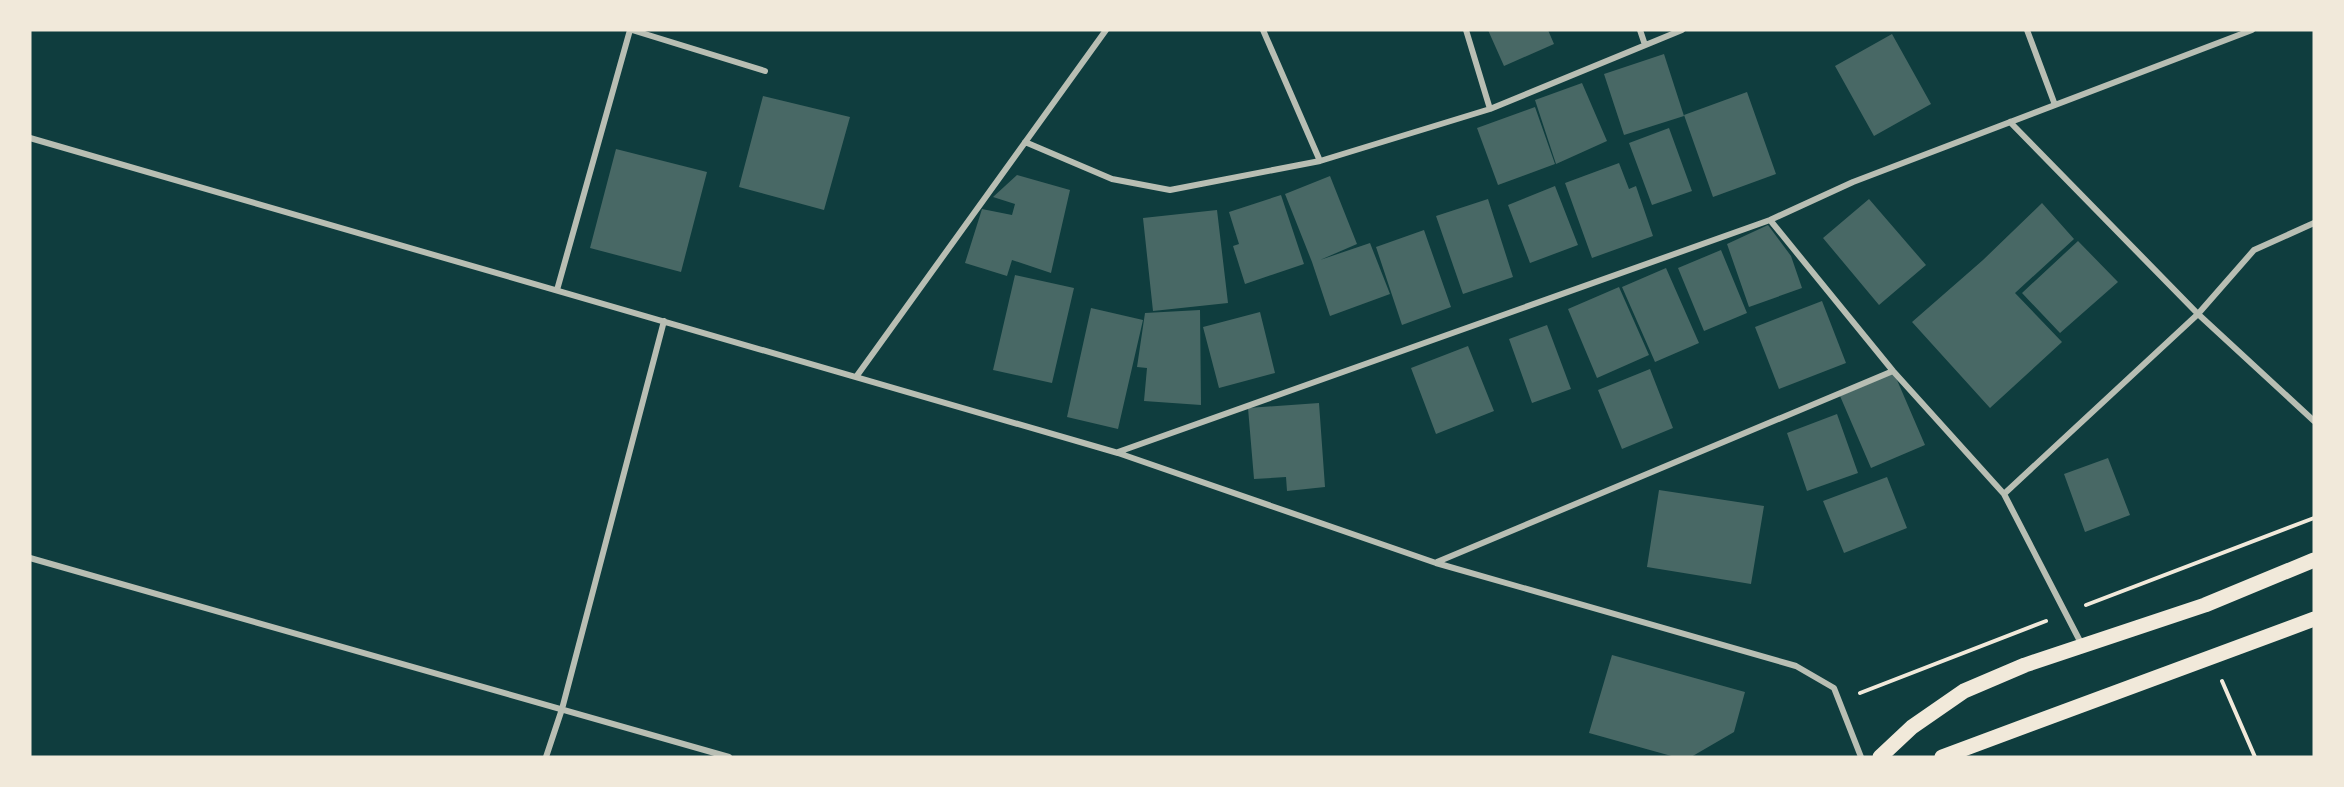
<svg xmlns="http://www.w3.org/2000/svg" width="2344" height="787" viewBox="0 0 2344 787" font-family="Overpass,sans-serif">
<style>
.building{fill:#486865}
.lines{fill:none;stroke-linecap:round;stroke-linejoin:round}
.path{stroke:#f1e9da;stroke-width:4}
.minor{stroke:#b8beb3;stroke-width:6}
.primary{stroke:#f1e9da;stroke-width:15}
</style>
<rect width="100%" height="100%" fill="#0f3d3e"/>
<path class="building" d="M1488 30H1548L1554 44 1504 66Z
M1892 34 1931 104 1874 136 1835 66Z
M1664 54 1684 116 1624 135 1604 74Z
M1582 83 1607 141 1556 164 1535 100Z
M1747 92 1776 174 1713 197 1684 115Z
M763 96 850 117 824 210 739 187Z
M1535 107 1555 164 1498 185 1477 128Z
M1669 128 1692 191 1652 205 1629 143Z
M616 149 707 172 681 272 590 248Z
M1619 163 1629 189 1636 186 1653 236 1592 258 1565 183Z
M1017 175 1070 190 1051 273 1012 260 1007 276 965 263 982 209 1012 215 1015 204 993 197Z
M1330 176 1357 244 1320 260 1370 243 1390 294 1330 316 1312 262 1285 194Z
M1555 186 1578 245 1530 263 1508 205Z
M1281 195 1304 264 1245 284 1233 246 1239 244 1229 212Z
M1488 199 1513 277 1463 294 1436 216Z
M1869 199 1926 265 1879 305 1823 238Z
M2042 203 2074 239 2015 293 2062 342 1990 408 1912 322 1983 260Z
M1217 210 1228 303 1153 311 1143 218Z
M1768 225 1791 256 1802 288 1749 307 1727 244Z
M1424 230 1451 307 1402 325 1376 247Z
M2078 241 2118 282 2060 333 2022 293Z
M1721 250 1747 313 1704 331 1678 268Z
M1666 268 1699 343 1655 362 1622 287Z
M1015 275 1074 288 1052 383 993 370Z
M1619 287 1649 355 1597 378 1568 309Z
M1822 301 1846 363 1779 389 1755 327Z
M1091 308 1143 320 1118 429 1067 417Z
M1200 310 1201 405 1144 401 1147 368 1137 367 1145 313Z
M1260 312 1275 373 1219 388 1203 327Z
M1547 325 1571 389 1532 403 1509 339Z
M1468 346 1494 411 1436 434 1411 368Z
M1650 369 1673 428 1622 449 1598 390Z
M1894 373 1925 445 1871 468 1840 396Z
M1319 403 1325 487 1287 491 1286 477 1254 479 1248 408Z
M1837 414 1858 473 1807 491 1787 433Z
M2108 458 2130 515 2085 532 2064 474Z
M1887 477 1907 528 1844 553 1823 501Z
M1659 490 1764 506 1751 584 1647 567Z
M1612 655 1745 692 1734 732 1691 757H1675L1589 733Z"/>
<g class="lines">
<path class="path" d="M2086 605 2314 518
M2222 681 2255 757
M1860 693 2046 621"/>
<path class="minor" d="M632 30 765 71
M1263 30 1320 161
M1466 30 1490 109
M1640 30 1645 45
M2027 30 2055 105
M2010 122 2198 314 2314 421
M30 138 1118 453 1436 563 1796 666 1834 688 1861 757
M1025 142 1112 179 1170 190 1320 161 1490 109 1682 30
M1770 220 1893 371 2004 494 2082 645
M557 290 630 30
M856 377 1106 30
M1118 452 1770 220 1853 182 2252 30
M2004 494 2198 314 2254 250 2314 223
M30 558 729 757
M1437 562 1893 371
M546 757 562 709 664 321"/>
<path class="primary" d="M1880 757 1912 727 1964 691 2025 665 2205 605 2314 560
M1942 757 2314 619"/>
</g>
<rect width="2344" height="787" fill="none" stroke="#f1e9da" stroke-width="63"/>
</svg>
